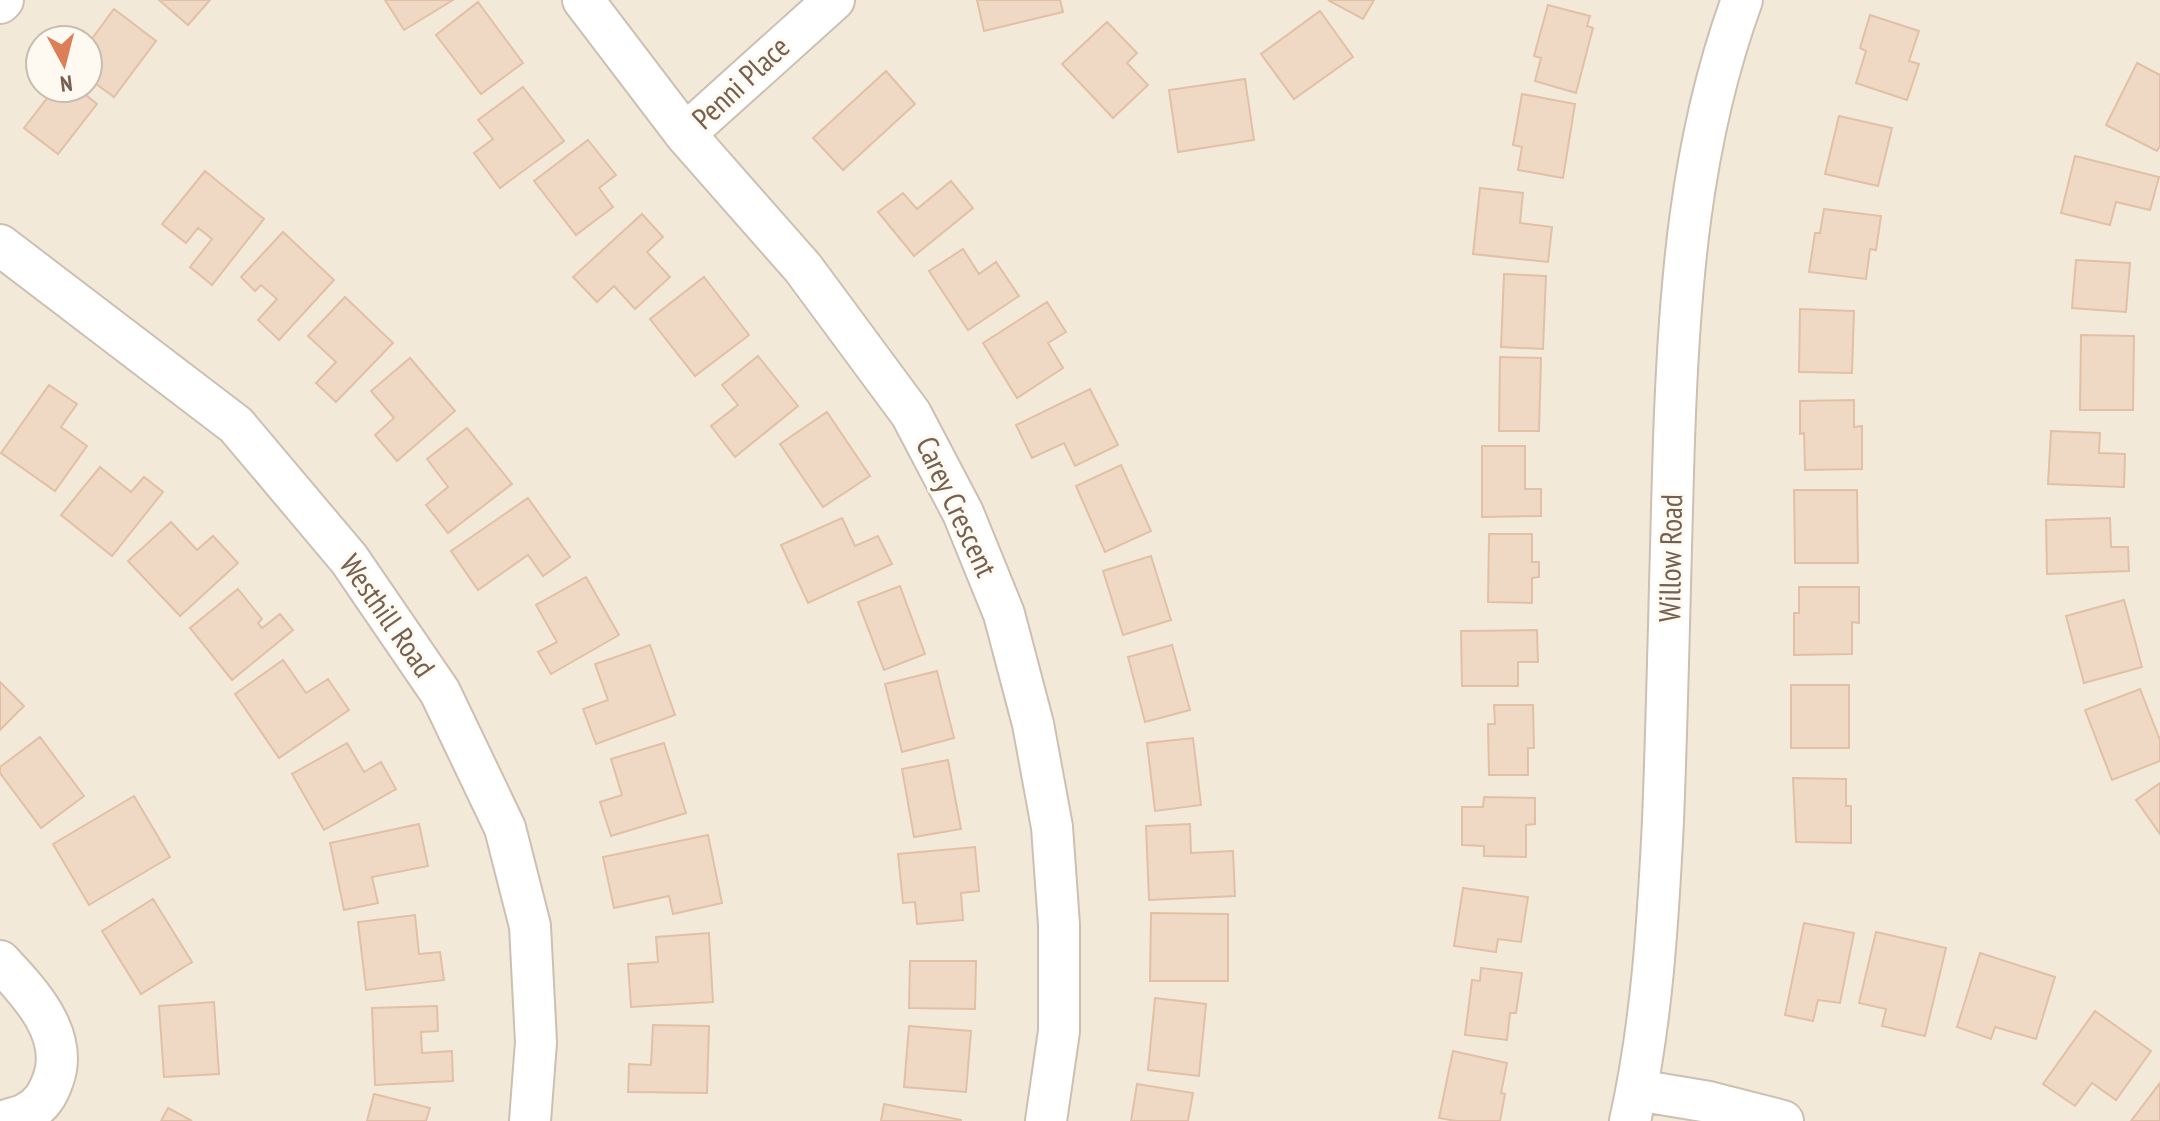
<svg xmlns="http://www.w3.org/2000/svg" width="2160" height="1121" viewBox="0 0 2160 1121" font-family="'PT Sans Narrow',sans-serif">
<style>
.residential{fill:#f3e9d9;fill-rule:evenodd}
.building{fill:#efd8c4;stroke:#e1c0a5;stroke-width:2}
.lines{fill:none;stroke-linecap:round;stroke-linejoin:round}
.minor-casing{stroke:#cdbfb1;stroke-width:44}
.minor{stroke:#fff;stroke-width:40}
.labels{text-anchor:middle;stroke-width:6;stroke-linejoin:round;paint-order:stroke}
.street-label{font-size:30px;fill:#755f4f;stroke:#fefaf1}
</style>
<rect width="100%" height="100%" fill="#fbf6ea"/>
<path class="residential" d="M0 0H2160V1121H0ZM40 40H88V88H40Z"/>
<path class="building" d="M159 0H210L188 25Z
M385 0H453L404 30Z
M977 0H1060L1063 12 984 31Z
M1328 0H1374L1363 19Z
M478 2 523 63 481 94 436 35Z
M1548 5 1590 16 1587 26 1593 28 1576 93 1535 81 1541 58 1534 56Z
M114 9 156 41 114 97 88 78V44Z
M1320 11 1353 57 1294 99 1261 54Z
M1870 15 1919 31 1909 61 1919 64 1907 100 1856 83 1866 51 1860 48Z
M1107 22 1137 53 1127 63 1148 85 1113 118 1062 64Z
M2137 63 2160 75V146L2157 151 2106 125Z
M886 71 915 104 843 170 813 138Z
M1245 79 1254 140 1178 152 1169 90Z
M523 87 564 141 500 188 474 153 493 139 478 120Z
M55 88H77L97 104 58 154 24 128Z
M1522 94 1575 104 1563 178 1518 170 1522 147 1513 145Z
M1839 116 1892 128 1878 186 1825 174Z
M588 140 616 175 599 188 613 207 576 235 534 181Z
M2075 156 2159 177 2150 210 2116 202 2110 225 2061 213Z
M205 171 264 219 212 285 190 267 212 239 198 228 186 243 162 224Z
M951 181 973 208 914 256 878 212 903 193 917 209Z
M1480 188 1523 193 1520 223 1552 227 1548 262 1473 254Z
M1824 209 1881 216 1876 250 1870 249 1866 279 1809 272 1815 233H1820Z
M642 214 663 237 647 252 670 277 635 309 614 286 597 302 573 277Z
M283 232 334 280 279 340 258 320 277 299 261 285 255 291 241 277Z
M963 249 979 274 996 262 1019 296 968 330 929 271Z
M2076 260 2130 263 2126 312 2072 308Z
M1504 274 1546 276 1543 349 1501 347Z
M704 277 749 335 695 376 650 319Z
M345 297 393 343 336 402 316 383 336 362 308 336Z
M1047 302 1066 332 1048 343 1063 368 1017 398 983 343Z
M1800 309 1854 311 1852 373 1799 372Z
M2081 335 2134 336 2133 410H2080Z
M758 356 798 406 735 457 711 426 738 405 722 385Z
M1500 357 1541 358 1539 431H1499Z
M410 358 455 411 397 461 375 435 394 418 371 391Z
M49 385 77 404 61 427 87 446 55 491 1 453Z
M1090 389 1118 445 1075 466 1064 443 1032 458 1016 425Z
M1854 400V427L1862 426V469L1805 470 1804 433 1800 434V401Z
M827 412 870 476 823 507 780 444Z
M467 428 512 484 448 533 426 505 448 487 427 459Z
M2051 431 2100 433 2099 453 2125 454 2124 487 2048 484Z
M1482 446H1525V489H1541V516L1482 517Z
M1121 465 1151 531 1105 552 1076 486Z
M100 467 131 492 144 477 163 492 112 556 61 515Z
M1794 490H1857L1858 563H1795Z
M528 498 570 557 543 576 528 555 478 590 451 551Z
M842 518 855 546 878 536 892 564 808 603 781 545Z
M2110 518 2111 547H2128L2129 571 2047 574 2046 520Z
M171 522 197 550 213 536 238 563 180 616 128 561Z
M1489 534H1532V562H1539V577L1532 578V603L1488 602Z
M1151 556 1171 620 1123 635 1103 571Z
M586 577 619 635 551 674 538 652 557 642 536 605Z
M900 586 925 654 884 670 858 602Z
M1799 587H1859V623L1852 622V654L1794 655V613H1799Z
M238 589 262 619 258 623 262 628 280 614 293 630 232 680 190 628Z
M2124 600 2142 667 2084 683 2066 616Z
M1537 630 1538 662H1518V686H1462L1461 631Z
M650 645 675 715 596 744 583 709 608 700 595 664Z
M1172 645 1190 710 1145 722 1128 657Z
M283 660 306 693 328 679 349 710 279 758 235 694Z
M937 671 954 738 902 752 885 684Z
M0 682 24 706 0 730Z
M1791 685H1849V748H1791Z
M2140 689 2160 740V761L2112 780 2085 710Z
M1494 705H1533L1534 748H1528V775H1489L1488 724H1495Z
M40 737 84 796 41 828 0 773V767Z
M1193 738 1201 805 1155 811 1147 743Z
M347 743 364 772 381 762 396 789 324 830 292 774Z
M664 743 686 813 611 836 600 802 622 795 611 759Z
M948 760 961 829 914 837 902 769Z
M1793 778 1846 779V806H1851V843L1796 842Z
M2160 783V834L2136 800Z
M134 796 170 857 89 905 53 844Z
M1484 797 1535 798V824L1526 825V857L1484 856V846L1462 845V807H1483Z
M419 824 428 866 372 877 378 903 344 910 330 843Z
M1190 824 1191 853 1233 851 1235 896 1149 900 1146 826Z
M708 835 722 903 673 914 669 896 614 908 603 857Z
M975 847 979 891 961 893 963 920 917 924 915 902 903 903 898 854Z
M1463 888 1528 897 1521 942 1498 939 1496 952 1454 946Z
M153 899 192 962 141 994 102 931Z
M1151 913 1228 914V981H1150Z
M415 915 419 954 440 952 444 980 366 990 358 922Z
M1804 923 1854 933 1840 1003 1818 1000 1813 1021 1785 1015Z
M1876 932 1946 948 1925 1036 1882 1026 1886 1009 1859 1003Z
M709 933 713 1002 631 1007 628 964 658 962 656 937Z
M1980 953 2055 977 2036 1039 1995 1027 1991 1039 1957 1027Z
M910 961H976L975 1009 909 1008Z
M1481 968 1522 973 1516 1013H1510L1507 1040 1465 1035 1472 980 1480 981Z
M1155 998 1206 1004 1199 1076 1148 1070Z
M214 1002 219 1074 164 1077 159 1006Z
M437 1006 438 1031 421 1032 422 1053 452 1051 453 1081 375 1085 372 1008Z
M2095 1011 2151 1051 2116 1100 2092 1083 2075 1106 2043 1084Z
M653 1025 709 1026 707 1093 628 1092 629 1064 651 1065Z
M909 1026 971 1031 966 1092 904 1087Z
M1453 1051 1507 1063 1501 1093 1505 1094 1500 1121H1456L1439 1118Z
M2160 1083V1121H2131Z
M1137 1084 1193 1093 1188 1121H1131Z
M374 1094 430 1108 426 1121H367Z
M884 1104 961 1120V1121H881Z
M168 1108 192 1121H161Z"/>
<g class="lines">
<defs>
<path id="minor" d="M583 0 685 134 803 268 911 414 963 513 1004 614 1033 724 1052 827 1059 925V1031L1046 1121
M0 3 3 0
M685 134 834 0
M0 245 236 425 349 559 440 692 505 828 530 926 536 1042 530 1121
M0 961C28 991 70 1034 53 1080 48 1094 42 1105 27 1113 20 1117 11 1118 4 1121
M1637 1090 1709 1102 1783 1121
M1630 1121C1652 1023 1658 921 1663 821 1668 694 1670 567 1674 440 1679 291 1690 142 1742 0"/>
</defs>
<use href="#minor" class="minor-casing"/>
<use href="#minor" class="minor"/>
</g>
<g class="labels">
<g class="street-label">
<text transform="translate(741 83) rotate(-43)" y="10">Penni Place</text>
<text transform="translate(956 507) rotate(65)" y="10">Carey Crescent</text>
<text transform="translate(1671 558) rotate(-89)" y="10">Willow Road</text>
<text transform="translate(387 616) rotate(55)" y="10">Westhill Road</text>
</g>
</g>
<g transform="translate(64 64) rotate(173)"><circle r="38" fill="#fefaf1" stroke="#c7bcb0" stroke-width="2"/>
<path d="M0-6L14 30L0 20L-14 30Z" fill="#dc7f59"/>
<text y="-12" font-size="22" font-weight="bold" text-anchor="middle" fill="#755f4f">N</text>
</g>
</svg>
